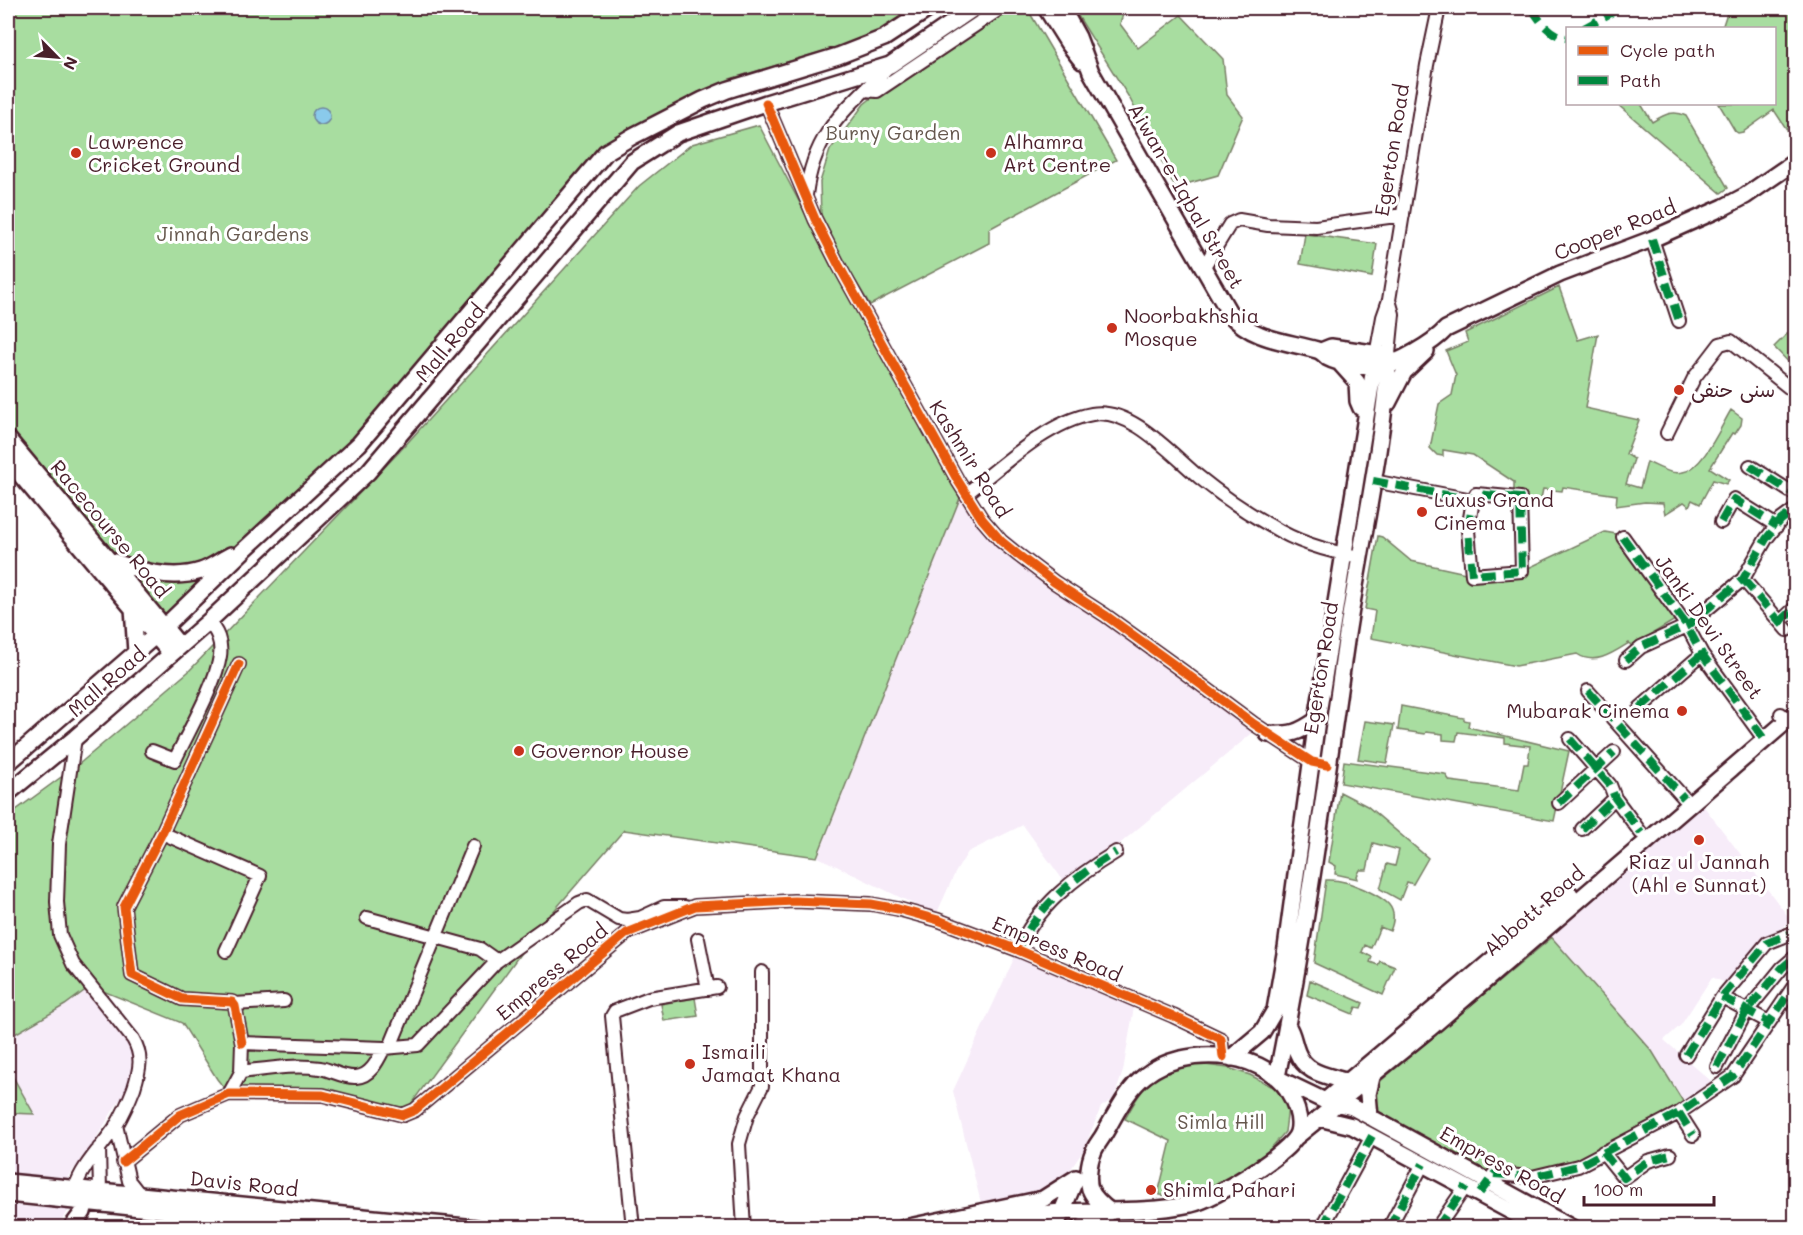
<svg xmlns="http://www.w3.org/2000/svg" width="1803" height="1235" viewBox="0 0 1803 1235" font-family="Mali,'Playpen Sans Arabic',sans-serif">
<style>
.built{fill:#f7ecf9}
.green{fill:#a8dda0;stroke:#797e66;stroke-width:1.5}
.water{fill:#8acaeb;stroke:#70869e;stroke-width:1.5}
.lines{fill:none;stroke-linecap:round;stroke-linejoin:round}
.minor-casing{stroke:#4a1f2b;stroke-width:16}
.major-casing{stroke:#4a1f2b;stroke-width:20}
.minor{stroke:#fff;stroke-width:12}
.major{stroke:#fff;stroke-width:15}
.quiet{stroke:#00873e;stroke-width:8;stroke-dasharray:15 8;stroke-linecap:butt}
.cycleway-casing{stroke:#fff;stroke-width:13}
.cycleway{stroke:#e8590c;stroke-width:9}
.poi-dot{fill:#c8321e;stroke:#fff;stroke-width:2}
.labels{text-anchor:middle;stroke-width:6;stroke-linejoin:round;paint-order:stroke}
.park-label{font-size:20px;fill:#66584e;stroke:#fff}
.poi-label{font-size:20px;fill:#4a1f2b;stroke:#fff;text-anchor:start}
.street-label{font-size:20px;fill:#4a1f2b;stroke:#fff}
</style>
<rect width="100%" height="100%" fill="#fff"/>
<filter id="ink" filterUnits="userSpaceOnUse"><feTurbulence type="fractalNoise" baseFrequency=".0167" numOctaves="2"/><feDisplacementMap in="SourceGraphic" scale="12" xChannelSelector="R" yChannelSelector="G"/><feConvolveMatrix kernelMatrix="1 2 1 2 8 2 1 2 1" color-interpolation-filters="sRGB"/></filter>
<g filter="url(#ink)">
<path class="built" d="M960 498 1256 730 1068 887 1023 825 968 852 955 873 936 915 818 857Z
M1699 800 1790 919 1732 986 1712 977 1681 1025 1664 1040 1718 1087 1679 1113 1481 1192 1332 1106Z
M8 817 60 935 133 1039 138 1074 117 1104 87 1153 65 1180 8 1175Z
M1018 950 1135 1001 1123 1071 1117 1089 1113 1099 1101 1107 1083 1151 1062 1182 1048 1191 981 1203 953 1091Z
M8 1205 69 1210 56 1227H8Z"/>
<path class="green" d="M8 8H922L882 34 730 79 603 145 355 443 165 622 8 428Z
M1011 8H1027L1116 160 989 229V243L870 305 844 262 821 217 820 182 830 150 864 104 887 86Z
M1073 8H1125L1120 24 1138 48 1181 15 1223 59 1227 95 1243 116 1218 175 1175 187 1130 99Z
M1724 8H1795V142L1774 110 1743 132 1738 133 1735 131 1719 104H1774V28H1722L1727 13Z
M1617 104H1641L1652 122C1664 115 1673 109 1686 116L1728 188 1721 193Z
M759 125 857 312 960 498 817 857 624 830 539 928 403 1115 323 1095 229 1094 217 1079 182 1023 91 986 65 1005 8 1038V816L79 764 188 672 400 451 639 186 692 144Z
M1305 234 1377 244 1372 277 1300 264Z
M1559 287 1578 340 1598 334 1585 408 1639 420 1626 454 1634 459 1626 484 1640 488 1647 462C1659 467 1670 475 1683 472 1703 469 1721 426 1731 410L1742 418 1741 425 1735 434 1732 433 1710 468 1729 480 1726 484 1713 480 1700 504 1692 500 1689 506 1684 502 1665 514 1663 503 1645 502 1616 506 1617 495 1563 487 1562 491 1543 489 1539 509 1521 508 1514 498V482L1473 455 1443 450V456L1437 455 1430 448 1439 404 1452 395 1456 375 1446 351 1468 342 1465 333Z
M1795 326V369L1774 347Z
M1605 532 1616 534 1675 620 1650 635 1636 651 1629 643C1613 653 1595 666 1577 654L1516 666 1371 638 1375 611 1365 609 1378 536 1382 537 1411 561 1470 574 1522 571Z
M1401 706 1464 718V720L1469 721 1468 727 1569 751 1554 821 1341 783 1344 761 1445 774 1450 781 1519 790 1524 764H1528L1530 746 1505 743V738L1458 732 1456 741 1443 740V734L1426 732 1425 734 1398 730Z
M1365 721 1394 725 1387 763 1358 759Z
M1340 792 1367 806 1428 858 1413 884 1407 882 1400 900 1380 889 1387 864 1395 866 1399 850 1373 843 1367 870H1360L1357 876 1358 879 1335 874 1336 866 1329 862Z
M1326 880C1340 879 1352 884 1364 889 1383 898 1401 906 1390 931L1380 927 1371 948 1365 945 1362 952 1372 957 1370 962 1378 965 1380 961 1395 967 1383 995 1314 963Z
M1546 931 1652 1051 1687 1108 1535 1180 1504 1183 1374 1111 1370 1094 1377 1084 1551 938Z
M1310 980 1363 1003 1361 1008 1356 1007 1353 1014 1307 995Z
M695 998 698 1016 664 1021 661 1004Z
M1198 1064 1228 1068 1250 1075 1277 1089 1288 1108 1285 1132 1259 1162 1208 1193 1178 1196 1160 1195 1159 1190 1171 1141 1125 1119C1145 1082 1155 1069 1198 1064Z
M8 1068 34 1114 8 1113Z"/>
<path class="water" d="M312 116a9 9 0 1 1 18 0a9 9 0 1 1-18 0Z"/>
<g class="lines">
<defs>
<path id="minor" d="M865 90 877 91 1001 8
M766 103 815 219 838 264 958 481 982 519 1001 541 1017 554 1054 582 1105 615 1184 672 1254 724 1312 762 1327 765
M806 195C814 130 847 109 890 65
M1652 239 1679 321
M1203 268 1230 224 1239 220 1268 225 1316 227 1403 215
M1389 300 1393 314 1389 354
M1376 355 1383 317 1389 300 1427 65 1439 8
M1667 433 1694 378 1720 344 1731 341 1796 393
M1750 466 1796 495
M1373 481 1473 500 1476 494 1520 498 1522 571 1472 575 1468 530 1473 500
M966 494C1001 467 1047 422 1092 414 1131 407 1172 455 1199 477 1221 495 1246 512 1271 526 1298 543 1330 552 1361 557
M1721 522 1734 499 1777 526
M1623 537 1687 626 1702 654 1764 739
M1743 579 1787 630
M1780 622 1796 607
M1626 660 1641 647 1687 626 1743 579 1766 539 1781 520 1796 509
M239 664 162 833 124 907 132 975 182 999 232 1002 235 1006 242 1043
M1588 691 1684 798
M1640 708 1702 654
M1781 714 1790 723 1796 725
M75 738 59 844 57 902 60 935 73 964 133 1039C143 1056 140 1069 134 1088 129 1101 123 1114 116 1126 102 1147 83 1164 75 1188
M1570 739 1610 785 1615 798 1641 833
M152 751 175 760C188 732 216 684 220 656 222 643 217 630 208 622
M1559 803 1614 752
M1582 829 1615 798
M162 833 260 876 226 951
M367 918 480 949 497 961
M698 939 708 989
M1018 950C1036 907 1076 876 1116 852
M1722 997 1769 1022
M234 1004 284 1001
M390 1047 473 846
M1686 1055 1722 997 1767 943 1795 932
M1717 1067 1746 1012 1782 968 1796 956
M241 1072C267 1069 294 1064 320 1068 332 1070 343 1078 356 1077 371 1076 378 1060 384 1048
M229 1094 241 1072 242 1043 384 1048 418 1045 497 961 579 903 587 900 619 919 627 920 640 918 664 907H685
M1679 1113 1693 1135
M116 1125 129 1181 140 1195
M99 1148 100 1191
M1603 1152 1624 1178 1648 1161 1670 1155
M123 1162 180 1115 229 1094 323 1095 403 1115 415 1110 627 933 695 906 794 901 871 904 898 909 938 920 1018 950 1173 1016 1221 1039 1223 1057
M1484 1187 1494 1174 1532 1177 1578 1166 1679 1113 1733 1076 1796 983
M186 1228 187 1214
M633 1228 612 1016 615 1011 649 998 717 987
M744 1228 739 1144 747 1116 762 1086V972
M1322 1228 1372 1136
M1389 1228 1423 1164
M1437 1228 1466 1186"/>
<path id="major" d="M1046 8 1068 43 1082 61
M1062 8 1078 37 1091 72 1230 314C1253 340 1285 341 1317 350 1323 352 1324 355 1328 358 1339 364 1366 368 1378 367 1397 365 1433 343 1446 329L1560 274 1652 239 1724 207 1745 196 1796 161
M1321 351 1331 347 1386 355
M1339 362 1357 382 1358 401 1361 408
M1388 403 1404 372 1426 351
M8 439 180 646
M8 460 171 654
M108 560C138 570 170 581 201 571 211 568 221 560 231 555
M133 608 136 652
M1268 734C1292 735 1298 733 1317 720
M8 763 156 635 245 549 359 444 606 152 633 136 703 100 727 90 838 56 884 38 930 8
M8 793 75 738 208 622 368 472 632 162 678 133 766 103 890 65 974 8
M1287 1025C1293 1034 1293 1042 1297 1052 1306 1075 1328 1075 1347 1082
M1231 1058 1262 1032 1275 1010 1286 948 1317 720 1376 355
M1277 1077C1306 933 1325 787 1346 641 1360 547 1382 453 1389 357
M1281 1080 1325 1101 1352 1107 1572 1228
M1325 1101 1570 894
M1370 1117 1368 1094 1372 1077
M1319 1118 1352 1126 1542 1228
M1296 1137 1429 1029 1796 713
M8 1182 476 1228
M8 1194 329 1228
M71 1228 83 1212 88 1192
M904 1228 1043 1199 1076 1178
M975 1228C1003 1223 1032 1214 1060 1212 1104 1210 1148 1213 1191 1204 1213 1200 1293 1152 1298 1132 1302 1118 1294 1100 1287 1089 1259 1049 1183 1046 1146 1075 1127 1089 1116 1114 1104 1134 1101 1140 1095 1146 1093 1153 1089 1162 1087 1179 1090 1189 1094 1199 1103 1206 1111 1212
M1055 1228 1076 1178
M1080 1228 1109 1213"/>
</defs>
<use href="#minor" class="minor-casing"/>
<use href="#major" class="major-casing"/>
<use href="#minor" class="minor"/>
<use href="#major" class="major"/>
<path class="quiet" d="M1532 8C1539 21 1551 37 1568 38
M1584 28 1620 8
M1652 239 1679 321
M1750 466 1796 495
M1373 481 1473 500 1476 494 1520 498 1522 571 1472 575 1468 530 1473 500
M1721 522 1734 499 1777 526
M1623 537 1687 626 1702 654 1764 739
M1743 579 1787 630
M1780 622 1796 607
M1626 660 1641 647 1687 626 1743 579 1766 539 1781 520 1796 509
M1588 691 1684 798
M1640 708 1702 654
M1570 739 1610 785 1615 798 1641 833
M1559 803 1614 752
M1582 829 1615 798
M1018 950C1036 907 1076 876 1116 852
M1722 997 1769 1022
M1686 1055 1722 997 1767 943 1795 932
M1717 1067 1746 1012 1782 968 1796 956
M1679 1113 1693 1135
M1603 1152 1624 1178 1648 1161 1670 1155
M1480 1193 1494 1174 1532 1177 1578 1166 1679 1113 1733 1076 1796 983
M1322 1228 1372 1136
M1389 1228 1423 1164
M1437 1228 1466 1186"/>
<defs>
<path id="cycleway" d="M766 103 815 219 838 264 958 481 982 519 1001 541 1017 554 1054 582 1105 615 1184 672 1254 724 1312 762 1327 765
M239 664 162 833 124 907 132 975 182 999 232 1002 235 1006 242 1043
M123 1162 180 1115 229 1094 323 1095 403 1115 415 1110 627 933 695 906 794 901 871 904 898 909 938 920 1018 950 1173 1016 1221 1039 1223 1057"/>
</defs>
<use href="#cycleway" class="cycleway-casing"/>
<use href="#cycleway" class="cycleway"/>
</g>
</g>
<g class="poi-dot">
<circle cx="76" cy="153" r="6"/>
<circle cx="991" cy="153" r="6"/>
<circle cx="1112" cy="328" r="6"/>
<circle cx="1679" cy="390" r="6"/>
<circle cx="1422" cy="512" r="6"/>
<circle cx="1682" cy="711" r="6"/>
<circle cx="519" cy="751" r="6"/>
<circle cx="1699" cy="840" r="6"/>
<circle cx="690" cy="1064" r="6"/>
<circle cx="1151" cy="1190" r="6"/>
</g>
<g class="labels">
<g class="park-label">
<text x="893" y="140">Burny Garden</text>
<text x="233" y="241">Jinnah Gardens</text>
<text x="1221" y="1129">Simla Hill</text>
</g>
<g class="poi-label">
<text x="88" y="149">Lawrence<tspan x="88" dy="23">Cricket Ground</tspan></text>
<text x="1003" y="149">Alhamra<tspan x="1003" dy="23">Art Centre</tspan></text>
<text x="1124" y="323">Noorbakhshia<tspan x="1124" dy="23">Mosque</tspan></text>
<text x="1691" y="397">سنی حنفی</text>
<text x="1434" y="507">Luxus Grand<tspan x="1434" dy="23">Cinema</tspan></text>
<text x="1670" y="718" text-anchor="end">Mubarak Cinema</text>
<text x="531" y="758">Governor House</text>
<text x="1699" y="869" text-anchor="middle">Riaz ul Jannah<tspan x="1699" dy="23">(Ahl e Sunnat)</tspan></text>
<text x="702" y="1059">Ismaili<tspan x="702" dy="23">Jamaat Khana</tspan></text>
<text x="1163" y="1197">Shimla Pahari</text>
</g>
<g class="street-label">
<text transform="translate(1392 150) rotate(-81)" y="7">Egerton Road</text>
<text transform="translate(1186 196) rotate(60)" y="7">Aiwan-e-Iqbal Street</text>
<text transform="translate(1615 230) rotate(-22)" y="7">Cooper Road</text>
<text transform="translate(450 343) rotate(-50)" y="7">Mall Road</text>
<text transform="translate(970 459) rotate(58)" y="7">Kashmir Road</text>
<text transform="translate(110 529) rotate(50)" y="7">Racecourse Road</text>
<text transform="translate(1709 627) rotate(55)" y="7">Janki Devi Street</text>
<text transform="translate(1321 668) rotate(-81)" y="7">Egerton Road</text>
<text transform="translate(107 682) rotate(-41)" y="7">Mall Road</text>
<text transform="translate(1534 911) rotate(-41)" y="7">Abbott Road</text>
<text transform="translate(1057 949) rotate(23)" y="7">Empress Road</text>
<text transform="translate(552 972) rotate(-40)" y="7">Empress Road</text>
<text transform="translate(1502 1165) rotate(29)" y="7">Empress Road</text>
<text transform="translate(244 1184) rotate(6)" y="7">Davis Road</text>
</g>
</g>
<rect width="1803" height="1235" fill="none" stroke="#fff" stroke-width="30"/>
<rect x="15" y="15" width="1773" height="1205" fill="none" stroke="#4a1f2b" stroke-width="2" filter="url(#ink)"/>
<rect x="1566" y="27" width="210" height="78" fill="#ffffff" stroke="#b7a5aa" stroke-width="1.5"/>
<rect x="1578" y="46" width="30" height="9" fill="#e8590c" stroke="#b7a5aa" stroke-width="1.5"/>
<text x="1620" y="57" font-size="18" fill="#4a1f2b">Cycle path</text>
<rect x="1578" y="76" width="30" height="9" fill="#00873e" stroke="#b7a5aa" stroke-width="1.5"/>
<text x="1620" y="87" font-size="18" fill="#4a1f2b">Path</text>
<g transform="translate(57 57) rotate(115)" stroke="#ffffff" stroke-width="4.5" paint-order="stroke">
<path d="M0-4.5L10 22L0 15L-10 22Z" fill="#4a1f2b"/>
<text y="-9" font-size="16" font-weight="bold" text-anchor="middle" fill="#4a1f2b">N</text>
</g>
<path d="M1584 1196v9h130v-9" fill="none" stroke="#4a1f2b" stroke-width="3"/>
<text x="1593" y="1196" font-size="18" fill="#4a1f2b" stroke="#ffffff" stroke-width="4.5" paint-order="stroke">100 m</text>
</svg>
